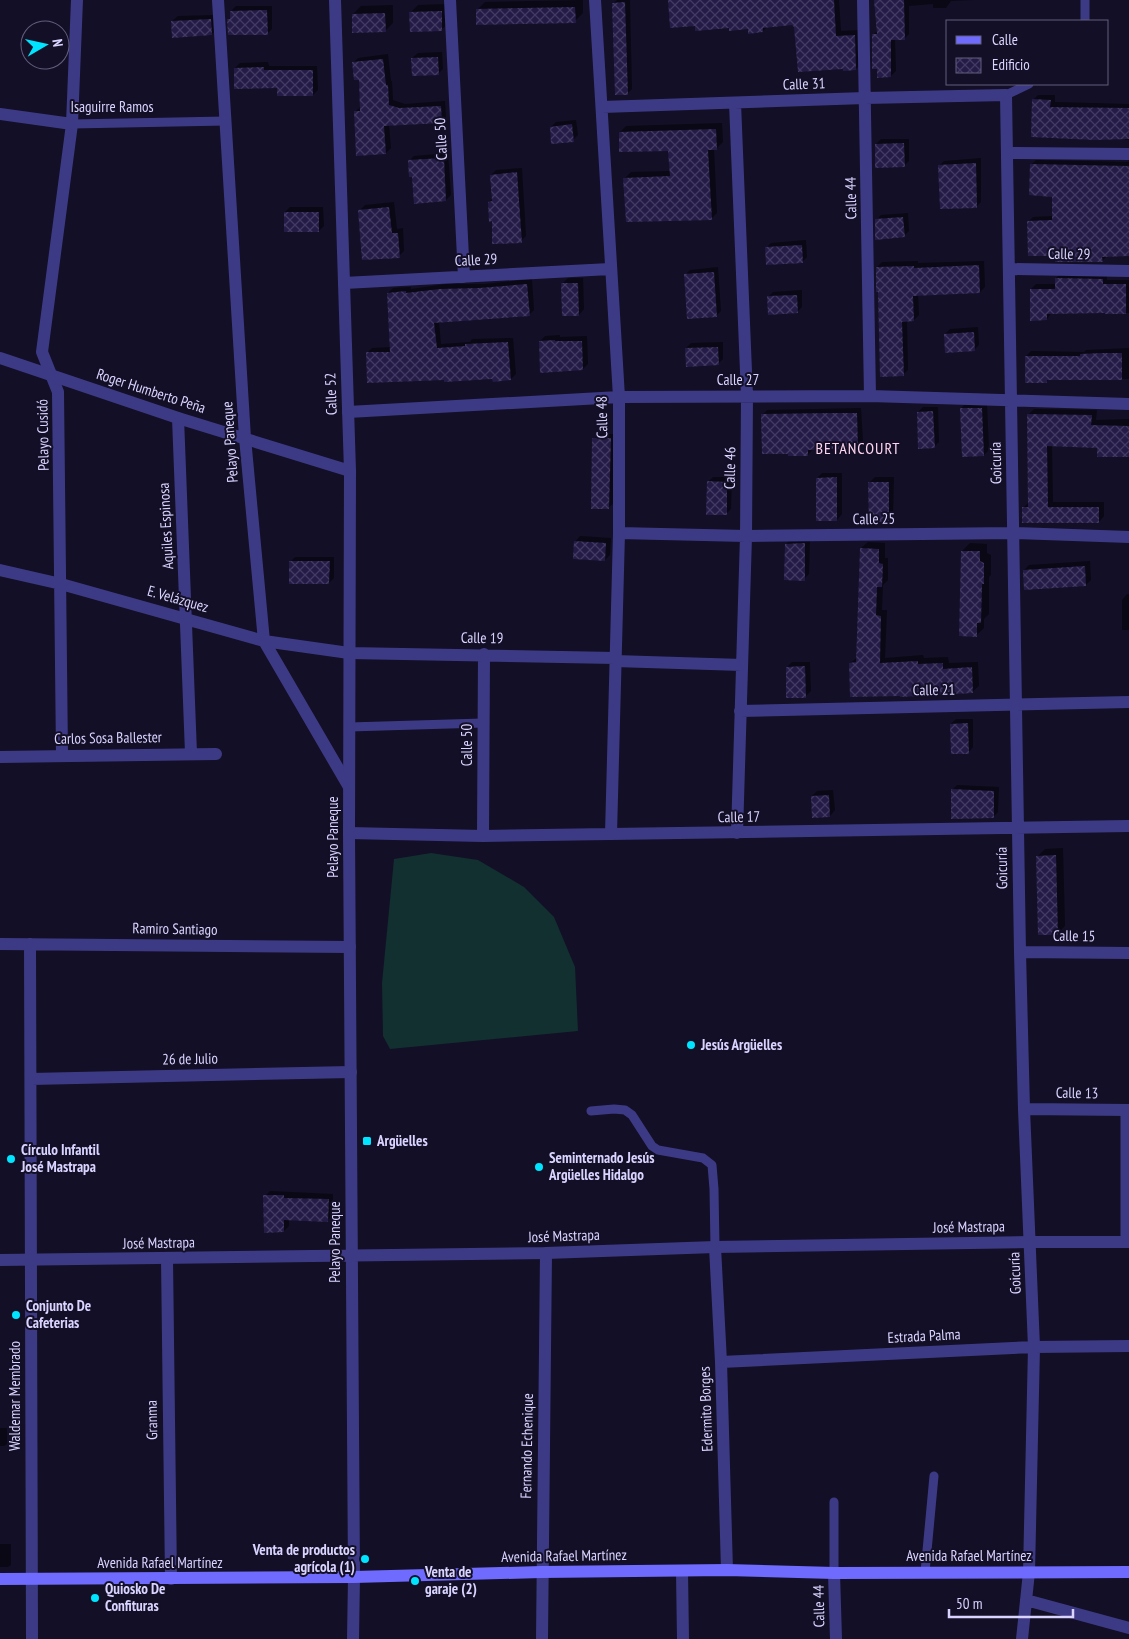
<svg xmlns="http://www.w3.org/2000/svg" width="1129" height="1639" viewBox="0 0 1129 1639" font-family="'PT Sans Narrow',sans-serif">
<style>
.pitch{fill:#12302f}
.shadow{fill:#0007}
.building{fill:url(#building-cross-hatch)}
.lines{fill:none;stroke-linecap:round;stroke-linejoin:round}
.service{stroke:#3d3a85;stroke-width:9}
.minor{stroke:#3d3a85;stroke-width:12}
.tertiary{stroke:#3d3a85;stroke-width:12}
.secondary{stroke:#6f6bff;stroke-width:12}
.poi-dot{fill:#00e5ff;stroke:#130f26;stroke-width:2}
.labels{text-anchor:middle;stroke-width:4;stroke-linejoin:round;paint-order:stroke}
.street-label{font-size:15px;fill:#d9d4ff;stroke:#130f26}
.poi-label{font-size:15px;font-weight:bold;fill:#d9d4ff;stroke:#130f26;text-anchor:start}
.neighbourhood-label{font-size:16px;letter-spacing:1px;fill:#ffd6f0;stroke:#130f26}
</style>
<defs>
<pattern id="building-cross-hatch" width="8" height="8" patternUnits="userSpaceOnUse" patternTransform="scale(1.25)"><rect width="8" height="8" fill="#241b47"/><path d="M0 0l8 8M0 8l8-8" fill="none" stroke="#433b63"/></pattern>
</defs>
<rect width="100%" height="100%" fill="#130f26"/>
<path class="pitch" d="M431 853 478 860 524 887 554 917 575 967 578 1031 390 1049 383 1036 382 983 394 859Z"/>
<path class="shadow" d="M583 0V13L575 21 477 10 485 2Z
M617 0H630L632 89 627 94 614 3Z
M670 0H839L841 31 860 30 861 64 856 69 793 24 767 27 763 31 749 28 696 24Z
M875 0H974L951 1 946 8H933V4L909 6V34L904 39H895L896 71 891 76 873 35 878 30Z
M449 4 450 22 442 29 410 13 418 5Z
M393 5V23L385 31 353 14 361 6Z
M236 6H272V29L267 34 229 19 231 17V11Z
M216 15 217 29 212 34 173 37 172 21 178 16Z
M442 52 443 69 438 74 412 58 418 53Z
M388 54 391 81H392L393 100 405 104 445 101 446 117 441 122 389 125 391 148 386 153 356 111 361 106 360 78 353 63 358 58Z
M268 62 269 66H317L318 90 313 95 278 86 235 68 240 63Z
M1038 95H1055V102L1129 104V140H1125V138L1095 139 1033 100Z
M576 120 578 135 573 140 551 127 556 122Z
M722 123 723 142 717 148H714L717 213 711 219 625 178 631 172 671 171 669 150 620 132 626 126Z
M881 139H909V161L904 166 876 144Z
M448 153 451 195 446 200 413 175 409 161 414 156Z
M981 158V202L976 207 939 166 944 161Z
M1036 160 1129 162V255L1107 256 1102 261 1056 255 1028 222 1033 217 1053 216 1054 195 1031 165Z
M522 168 526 236 521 241 493 220 489 202 493 198 491 175 496 170Z
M394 202 397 229 403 228 404 251 399 256 360 210 365 205Z
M290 207H323L324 226 319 231 285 212Z
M908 213 909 231 904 236 876 220 881 215Z
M806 240 807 257 802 262 766 248 771 243Z
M918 261V263L984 261 985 287 980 292 918 294 919 315 914 320H907L908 370 903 375 877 267 882 262Z
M718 267 721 311 716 316 685 275 690 270Z
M1061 273 1107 274V280H1129V313L1052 312 1047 319 1031 289 1036 284H1056V278Z
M568 278H583L584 309 579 315H564L563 283Z
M532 279 534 310 529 315 439 322 441 344 470 342 472 339 513 338 516 374 511 379 494 377 445 379 367 353 372 348 391 347 388 293 393 288 411 287V289L446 284H485Z
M802 290V307L797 312 768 297 773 292Z
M978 327 979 345 974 350 945 334 950 329Z
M560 335V337L587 336 588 364 583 369 540 341 545 336Z
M723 342V359L718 364 686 348 691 343Z
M1129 348V379H1049L1046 382 1026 356 1031 351 1084 352 1086 350Z
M966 403H987L989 450 984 455 961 408Z
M923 407H938L939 442 934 447 918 412Z
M861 408 863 441 858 446 813 449 808 455 762 415 767 410Z
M1034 409 1097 410 1096 420 1129 419V455L1098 447 1052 445 1053 502H1104V516L1099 522 1023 508 1029 502V414Z
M599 434H615L614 503 608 508 594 439Z
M822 473H842V514L837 520 817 478Z
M713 477H732L731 509 726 514 708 482Z
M875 477H894L893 515 888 521 870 482Z
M580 536 611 538 610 555 605 560 575 542Z
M791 539H810L809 574 804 579 786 544Z
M868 542 885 543V558H888V580L883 585 882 610H887L885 658 923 655 924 658 948 657 949 663 978 662 979 686 972 692 850 663 858 657 861 548Z
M970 543 987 544V553L991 555V575L989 577V614L984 619V628L976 636 962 551Z
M295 557H334V578L329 583 290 562Z
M1090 561 1091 580 1086 585 1024 570 1029 565Z
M1127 594H1129V630H1122V600Z
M792 662H810L811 691 806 696 787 667Z
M956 719H973V747L968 753 951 724Z
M957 785 999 787 998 812 993 817 952 790Z
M833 790 835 810 830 816 812 796 817 791Z
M1063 848 1065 926 1057 934 1037 857 1045 849Z
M270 1191 333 1194V1215L328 1220 289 1219V1226L284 1231 265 1196Z
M0 1428H7V1444L4 1446H0Z
M0 1544H11V1565L8 1567H0Z"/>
<path class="building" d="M668 0H834L836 36 855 35 856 70 843 71V69L798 72 794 27 792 25 763 28V32L748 34V29L729 31V28L695 31V26L670 28Z
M874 0H904L905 40H891V77L877 78V69H872V34H877Z
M625 2 628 95H615L612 3Z
M575 7 576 23 476 25V9Z
M267 10 268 35H228L227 19H230V11Z
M442 11V31L410 32 409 12Z
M385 13 386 32 352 33V14Z
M211 19 212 35 172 38 171 21Z
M438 57 439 75 412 76 411 58Z
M383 59 386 85H388L389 105 399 108 441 106 442 123 384 126 386 154 356 156 354 111H360L359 80H354L352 62Z
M264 67V70H313V96H277V88L234 89V68Z
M1032 99 1051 100 1050 107 1129 108V139L1095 140 1031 137Z
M572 124 574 142 551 144 550 127Z
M716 129 717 150H708L712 220 626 222 623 178 670 176 668 151 619 152V132Z
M904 143 905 167 875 168V144Z
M444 158 446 201 414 204 412 177H409L408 160Z
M976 163 977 208 940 209 938 165Z
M1030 164 1129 166V256L1102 257 1103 262H1055V256H1028L1027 221 1052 220V197L1029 195Z
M517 172 522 243 492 244V221L489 222 488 202 492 201 490 175Z
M389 207 392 233H398L400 258 362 260 358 210Z
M284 212H319V232H284Z
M903 217 905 237 875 240V219Z
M802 245 803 263 766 265 765 247Z
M979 265 980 293 913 296 914 321 902 322 904 376 880 377 878 292H876V267L914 266V268Z
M714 272 717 317 687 319 684 274Z
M1055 278 1103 279V284H1126V314H1105V313L1047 314V320L1030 321V289H1055Z
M561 283H578L579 316H562Z
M527 284 530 316 434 323 437 348 465 346V344L508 342 511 380 493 382 492 379 444 382V380L367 383 366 352H390L387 293 406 291V293L440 289 479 288Z
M797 295 798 313 768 315 767 296Z
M974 332 975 351 945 353 944 334Z
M555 340V341H582L583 370 540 373 539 341Z
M718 347 719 365 686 367 685 348Z
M1102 353H1122V380H1047V383H1025V356H1080V354Z
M960 408H982L984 456 962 457Z
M933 411 935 448 918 449 917 412Z
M832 413H857L858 448 808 450V456H788V454H762L761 414Z
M1027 414 1092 415 1091 425 1129 426V457H1097V448L1047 446 1048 507H1099V523H1022V507H1028Z
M592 438H611L609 509H591Z
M837 477V521H816V478Z
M707 481 727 482V515H706Z
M868 482H889V522H869Z
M574 541 606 543 605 561 573 559Z
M805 543V581L784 580 785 544Z
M860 548 879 549V563L883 564 882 587H877L876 615 881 616 880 663 918 661V664L943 663V669L972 667 973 693 900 697V696L850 697 849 663 856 662Z
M961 551H980V561L984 563V584H982L981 623H977V637L959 636Z
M289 561H330L329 584H289Z
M1085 566 1086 586 1024 590 1023 570Z
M805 666 806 698H786V667Z
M968 723 969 754H951L950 724Z
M951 789 994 791V818L951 819Z
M829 795 830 817 812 818 811 796Z
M1056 855 1058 935H1038L1036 856Z
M263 1195H284V1198L329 1199 328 1222 284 1220V1232L264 1233Z"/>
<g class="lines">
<path class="service" d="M1085 0V21
M1006 95 1029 84
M72 124 226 121
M349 727 483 723
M1125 1110V1242
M591 1111 614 1109 625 1110 632 1115 652 1146 658 1150 703 1158 712 1165 714 1189 715 1247
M834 1502V1573
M925 1572 934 1476"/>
<path class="minor" d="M218 0 245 438 264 641 349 787
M450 0 464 277
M595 0 619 397V533L611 834
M863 0 870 396
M735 103 747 396 746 536 737 833
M602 107 865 98 1006 95 1020 952 1024 1109 1034 1347 1029 1572 1022 1639
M0 114 72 124
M1007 153 1129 154
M1009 269 1129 271
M344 283 610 269
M348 412 619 397 870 396 1129 404
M178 418 191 753
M619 533 746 536 1013 533 1129 537
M0 570 61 584 264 641 349 653 615 658
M615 661 742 665
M740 711 1129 702
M62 755 58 392 42 352 72 124 77 0
M0 757 216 754
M349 833 483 836 1129 826
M483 836 484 654
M0 944 350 947
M30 944 32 1639
M1020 952 1129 953
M31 1079 351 1072
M1024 1109 1129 1110
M715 1247 721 1362 727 1570
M167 1259 171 1579
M721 1362 1034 1347 1129 1346
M682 1571 683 1639
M834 1573 836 1639
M1026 1600 1129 1628
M353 1639 354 1577
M542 1639 546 1253"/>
<path class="tertiary" d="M335 0 350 471 349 833 354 1577
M0 358 178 418 350 471
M0 1260 546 1253 715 1247 1030 1242H1129"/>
<path class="secondary" d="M0 1579 354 1577 541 1572 727 1570 834 1573 1129 1572"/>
</g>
<g class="poi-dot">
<circle cx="691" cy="1045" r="5"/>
<rect x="362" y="1136" width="10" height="10" rx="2.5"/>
<circle cx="11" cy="1159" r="5"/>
<circle cx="539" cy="1167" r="5"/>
<circle cx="16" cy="1315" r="5"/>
<circle cx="365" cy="1559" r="5"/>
<circle cx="415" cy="1581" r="5"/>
<circle cx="95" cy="1598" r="5"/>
</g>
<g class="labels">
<g class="street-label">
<text transform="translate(804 84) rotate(-2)" y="5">Calle 31</text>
<text x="112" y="112">Isaguirre Ramos</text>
<text transform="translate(441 139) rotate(-93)" y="5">Calle 50</text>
<text transform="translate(851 198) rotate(-91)" y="5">Calle 44</text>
<text transform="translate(1069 254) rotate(1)" y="5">Calle 29</text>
<text transform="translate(476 260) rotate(-3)" y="5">Calle 29</text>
<text x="738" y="385">Calle 27</text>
<text transform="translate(151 391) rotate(18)" y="5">Roger Humberto Peña</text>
<text transform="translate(331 394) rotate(-92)" y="5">Calle 52</text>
<text transform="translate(602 417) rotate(-91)" y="5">Calle 48</text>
<text transform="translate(43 435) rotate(-91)" y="5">Pelayo Cusidó</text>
<text transform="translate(230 442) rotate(-94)" y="5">Pelayo Paneque</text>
<text transform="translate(996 463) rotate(-91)" y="5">Goicuría</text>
<text transform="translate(730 468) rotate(-89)" y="5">Calle 46</text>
<text transform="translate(874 519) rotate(-1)" y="5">Calle 25</text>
<text transform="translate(166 526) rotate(-93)" y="5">Aquiles Espinosa</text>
<text transform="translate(178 599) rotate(16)" y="5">E. Velázquez</text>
<text transform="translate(482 638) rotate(1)" y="5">Calle 19</text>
<text transform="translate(934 690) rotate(-1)" y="5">Calle 21</text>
<text transform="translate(108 738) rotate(-1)" y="5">Carlos Sosa Ballester</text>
<text transform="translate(467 745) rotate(-90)" y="5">Calle 50</text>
<text transform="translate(739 817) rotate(-1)" y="5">Calle 17</text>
<text transform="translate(333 837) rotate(-90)" y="5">Pelayo Paneque</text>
<text transform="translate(1002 868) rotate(-91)" y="5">Goicuría</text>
<text transform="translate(175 929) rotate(1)" y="5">Ramiro Santiago</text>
<text transform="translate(1074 936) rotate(1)" y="5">Calle 15</text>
<text transform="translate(190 1059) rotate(-1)" y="5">26 de Julio</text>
<text transform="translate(1077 1093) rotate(1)" y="5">Calle 13</text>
<text transform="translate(969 1227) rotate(-1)" y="5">José Mastrapa</text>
<text transform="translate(564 1236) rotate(-2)" y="5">José Mastrapa</text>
<text transform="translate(335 1242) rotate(-90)" y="5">Pelayo Paneque</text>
<text transform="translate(159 1243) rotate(-1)" y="5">José Mastrapa</text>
<text transform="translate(1015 1273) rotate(-92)" y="5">Goicuría</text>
<text transform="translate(924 1336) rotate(-3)" y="5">Estrada Palma</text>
<text transform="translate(15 1396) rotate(-90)" y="5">Waldemar Membrado</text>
<text transform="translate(706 1409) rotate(-92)" y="5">Edermito Borges</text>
<text transform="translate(152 1420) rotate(-91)" y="5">Granma</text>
<text transform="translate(527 1446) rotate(-89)" y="5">Fernando Echenique</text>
<text transform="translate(564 1556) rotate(-1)" y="5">Avenida Rafael Martínez</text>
<text x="969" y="1561">Avenida Rafael Martínez</text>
<text x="160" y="1568">Avenida Rafael Martínez</text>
<text transform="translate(819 1606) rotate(-91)" y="5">Calle 44</text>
</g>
<g class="poi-label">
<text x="701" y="1050">Jesús Argüelles</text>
<text x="377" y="1146">Argüelles</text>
<text x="21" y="1155">Círculo Infantil<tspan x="21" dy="17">José Mastrapa</tspan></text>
<text x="549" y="1163">Seminternado Jesús<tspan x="549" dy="17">Argüelles Hidalgo</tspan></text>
<text x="26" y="1311">Conjunto De<tspan x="26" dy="17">Cafeterias</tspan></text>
<text x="355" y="1555" text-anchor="end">Venta de productos<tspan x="355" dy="17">agrícola (1)</tspan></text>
<text x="425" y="1577">Venta de<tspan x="425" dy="17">garaje (2)</tspan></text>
<text x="105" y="1594">Quiosko De<tspan x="105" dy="17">Confituras</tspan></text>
</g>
<g class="neighbourhood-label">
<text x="858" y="454">BETANCOURT</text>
</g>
</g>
<rect x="946" y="20" width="162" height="65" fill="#130f26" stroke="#625e7d"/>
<rect x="956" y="36" width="25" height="8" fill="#6f6bff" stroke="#625e7d"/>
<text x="992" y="45" font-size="15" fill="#d9d4ff">Calle</text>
<rect x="956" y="58" width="25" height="15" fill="url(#building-cross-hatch)" stroke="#625e7d"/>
<text x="992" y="70" font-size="15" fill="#d9d4ff">Edificio</text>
<g transform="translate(45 45) rotate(81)"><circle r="24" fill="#130f26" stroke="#625e7d"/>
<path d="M0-4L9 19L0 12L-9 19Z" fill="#00e5ff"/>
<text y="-8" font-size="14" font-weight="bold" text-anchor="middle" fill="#d9d4ff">N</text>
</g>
<path d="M949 1609v8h124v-8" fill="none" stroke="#d9d4ff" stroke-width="2.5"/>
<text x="956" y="1609" font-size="15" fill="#d9d4ff" stroke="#130f26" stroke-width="4" paint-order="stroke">50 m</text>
</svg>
